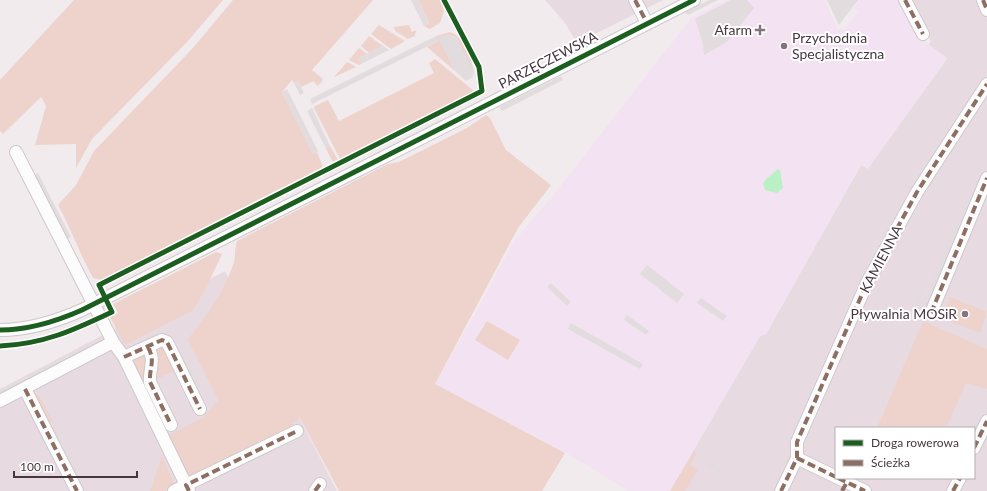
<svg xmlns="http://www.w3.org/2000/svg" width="987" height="491" viewBox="0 0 987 491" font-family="Lato,sans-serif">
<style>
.residential{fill:#e7dbe1;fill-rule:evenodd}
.medical{fill:#f3e2f2}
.green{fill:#edd3cb}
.parking{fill:#e3dcdf}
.water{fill:#baf0c6}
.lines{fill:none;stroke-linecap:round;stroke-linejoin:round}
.minor-casing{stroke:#cfc8cc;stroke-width:14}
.minor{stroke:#fdfcfc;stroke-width:12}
.quiet{stroke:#8d6e63;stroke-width:4;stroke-dasharray:8 4;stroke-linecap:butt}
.cycleway-casing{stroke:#fff;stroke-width:8}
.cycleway{stroke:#1b5e20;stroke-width:5}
.poi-dot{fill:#83757d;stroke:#fff;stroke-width:1.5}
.labels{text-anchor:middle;stroke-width:4;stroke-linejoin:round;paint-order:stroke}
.poi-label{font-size:14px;fill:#483640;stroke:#fff;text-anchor:end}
.street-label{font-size:14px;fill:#483640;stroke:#fff}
</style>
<rect width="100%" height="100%" fill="#f1ebee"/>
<path class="residential" d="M545 0H663L577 43 565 23Z
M909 0H987V491H670L760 336 766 334 861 165 868 168 947 59 928 45 931 41 919 23ZM836 428H974V478H836Z
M225 271 337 491H0V389Z"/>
<path class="medical" d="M726 0H825L838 30 841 27 844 30 858 12 853 9 859 0H900L919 37 947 58 868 169 861 165 766 334 760 336 670 491H628L575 458 435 384 481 303 512 244 559 188 691 18Z"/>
<path class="green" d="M74 0H223L187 42 92 139 76 168V144L35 145 46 106 41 97 3 134 0 131V80Z
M233 0H373L312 70 323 79 321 83 317 86 314 81 301 87 298 81 294 83 292 80 282 92 313 154 317 152 323 167 102 280 93 278C80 254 71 229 58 205L76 185 94 151 192 49Z
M418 0H441L444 11 440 23 430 29 424 26 429 23Z
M379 25 405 41 391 49 371 34Z
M409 25 412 32 416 30 415 36 408 39 395 31 394 27Z
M450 32C465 36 473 63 475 77L457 38C451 34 445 35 439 37L455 71 427 47 438 41 436 36Z
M369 36 383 46 369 53 361 46Z
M359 48 367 54 357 59 363 63 359 65 349 60Z
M435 59 474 91 340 159 314 108 315 106 328 100 339 121 434 73 429 63Z
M347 62 356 67 334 77Z
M486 115 490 118 506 150 551 185 518 228 435 384 565 453 542 491H339L299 416 298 421 292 424 291 429 189 477 168 436 204 417 218 400 188 339C206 316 223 294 233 265 236 258 234 249 237 241L388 164 399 162 467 128Z
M330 146 338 160 333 162 326 149Z
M216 252 222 254 204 292 192 311 125 345 110 317 118 313 113 304Z
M950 297 987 312 980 333 942 318Z
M487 321 520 340 508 360 475 340Z
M923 321 987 349V389L966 383 946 428H877Z
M159 345 165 347 177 372 176 374 171 372 152 382 153 351Z
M140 354 146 355 149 361 145 386 132 359Z
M38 394 53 421 47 424 33 397Z
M694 451 697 453 690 465 698 470 685 491H670Z
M162 456 175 485 164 491H150Z"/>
<path class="parking" d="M411 0H418L429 23 424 26Z
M709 0H718L688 15 685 12Z
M731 0H747L754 8 727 42 704 55 703 44 695 19Z
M827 0H858L839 25Z
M443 35H450L457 38 473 69V77L466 81 455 71 438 37Z
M436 36 438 41 312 104 310 99Z
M383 46 389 50 363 63 357 59Z
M561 76 563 80 502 111 499 107Z
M298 81 304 93 300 95 294 83Z
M287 89 318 151 313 154 282 92Z
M312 108 330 146 326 149 307 111Z
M38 173 71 237 65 240 33 176Z
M957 222 964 225 935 294 928 291Z
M647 265 684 294 677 303 640 274Z
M551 283 571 302 567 306 547 287Z
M920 290 925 292 915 313 911 311Z
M701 298 727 316 723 321 697 303Z
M627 315 649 331 646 335 624 320Z
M571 323 643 364 640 369 568 329Z
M116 350 179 478 176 479 112 352Z
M182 351 203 392 199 395 178 353Z
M73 354 75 359 0 396V390Z
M56 430 78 473 73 475 51 432Z
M45 434 70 482 65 484 40 437Z
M709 461 723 469 720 474 706 465Z"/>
<path class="water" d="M778 169 780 170 783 188 777 193 765 190 763 184 766 179Z"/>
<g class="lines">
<defs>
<path id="minor" d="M635 0 647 23
M905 0 923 34
M983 0 987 10
M16 152 113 342 124 357 186 485 174 491
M931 313 987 178
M0 330C29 330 55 322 82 310L694 0
M148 347C156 362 149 367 150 382L171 425
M124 357 162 340 167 342 200 409
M25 389 77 491
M0 401 113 342
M974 448 987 421
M797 458 836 477
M838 478 865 491
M189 491 186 485 297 431
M315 491 320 484
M781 491 797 458V442L867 283 917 192 987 84
M953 491 960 478"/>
</defs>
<use href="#minor" class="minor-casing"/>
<use href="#minor" class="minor"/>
<path class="quiet" d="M635 0 647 23
M905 0 923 34
M983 0 987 10
M931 313 987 178
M148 347C156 362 149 367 150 382L171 425
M124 357 162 340 167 342 200 409
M25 389 77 491
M974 448 987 421
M797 458 836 477
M838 478 865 491
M189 491 186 485 297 431
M315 491 320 484
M781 491 797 458V442L867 283 917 192 987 84
M842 491 847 482
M953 491 960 478"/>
<defs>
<path id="cycleway" d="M0 330C29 330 55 322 82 310L694 0
M0 346C44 344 74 330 112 312L99 285 482 91 479 67 444 0"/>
</defs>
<use href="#cycleway" class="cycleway-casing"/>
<use href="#cycleway" class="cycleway"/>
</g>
<g class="poi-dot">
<path d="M758 24h4v4h4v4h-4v4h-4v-4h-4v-4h4z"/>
<circle cx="784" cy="46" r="4"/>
<circle cx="965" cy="314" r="4"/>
</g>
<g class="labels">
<g class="poi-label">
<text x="752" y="35">Afarm</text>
<text x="792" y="43" text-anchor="start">Przychodnia<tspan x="792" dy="16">Specjalistyczna</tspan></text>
<text x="957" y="319">Pływalnia MOSiR</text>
</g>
<g class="street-label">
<text transform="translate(548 60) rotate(-27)" y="5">PARZĘCZEWSKA</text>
<text transform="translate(881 259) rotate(-62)" y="5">KAMIENNA</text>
</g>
</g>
<rect x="835" y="427" width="140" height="52" fill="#ffffff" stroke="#b6afb3"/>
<rect x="843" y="440" width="20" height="6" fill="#1b5e20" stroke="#b6afb3"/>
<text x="871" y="447" font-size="12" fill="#483640">Droga rowerowa</text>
<rect x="843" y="460" width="20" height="6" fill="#8d6e63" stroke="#b6afb3"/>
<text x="871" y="467" font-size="12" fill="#483640">Ścieżka</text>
<path d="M14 471v6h123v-6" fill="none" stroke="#483640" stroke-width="2"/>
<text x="20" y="471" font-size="12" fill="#483640" stroke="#ffffff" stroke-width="3" paint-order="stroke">100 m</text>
</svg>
